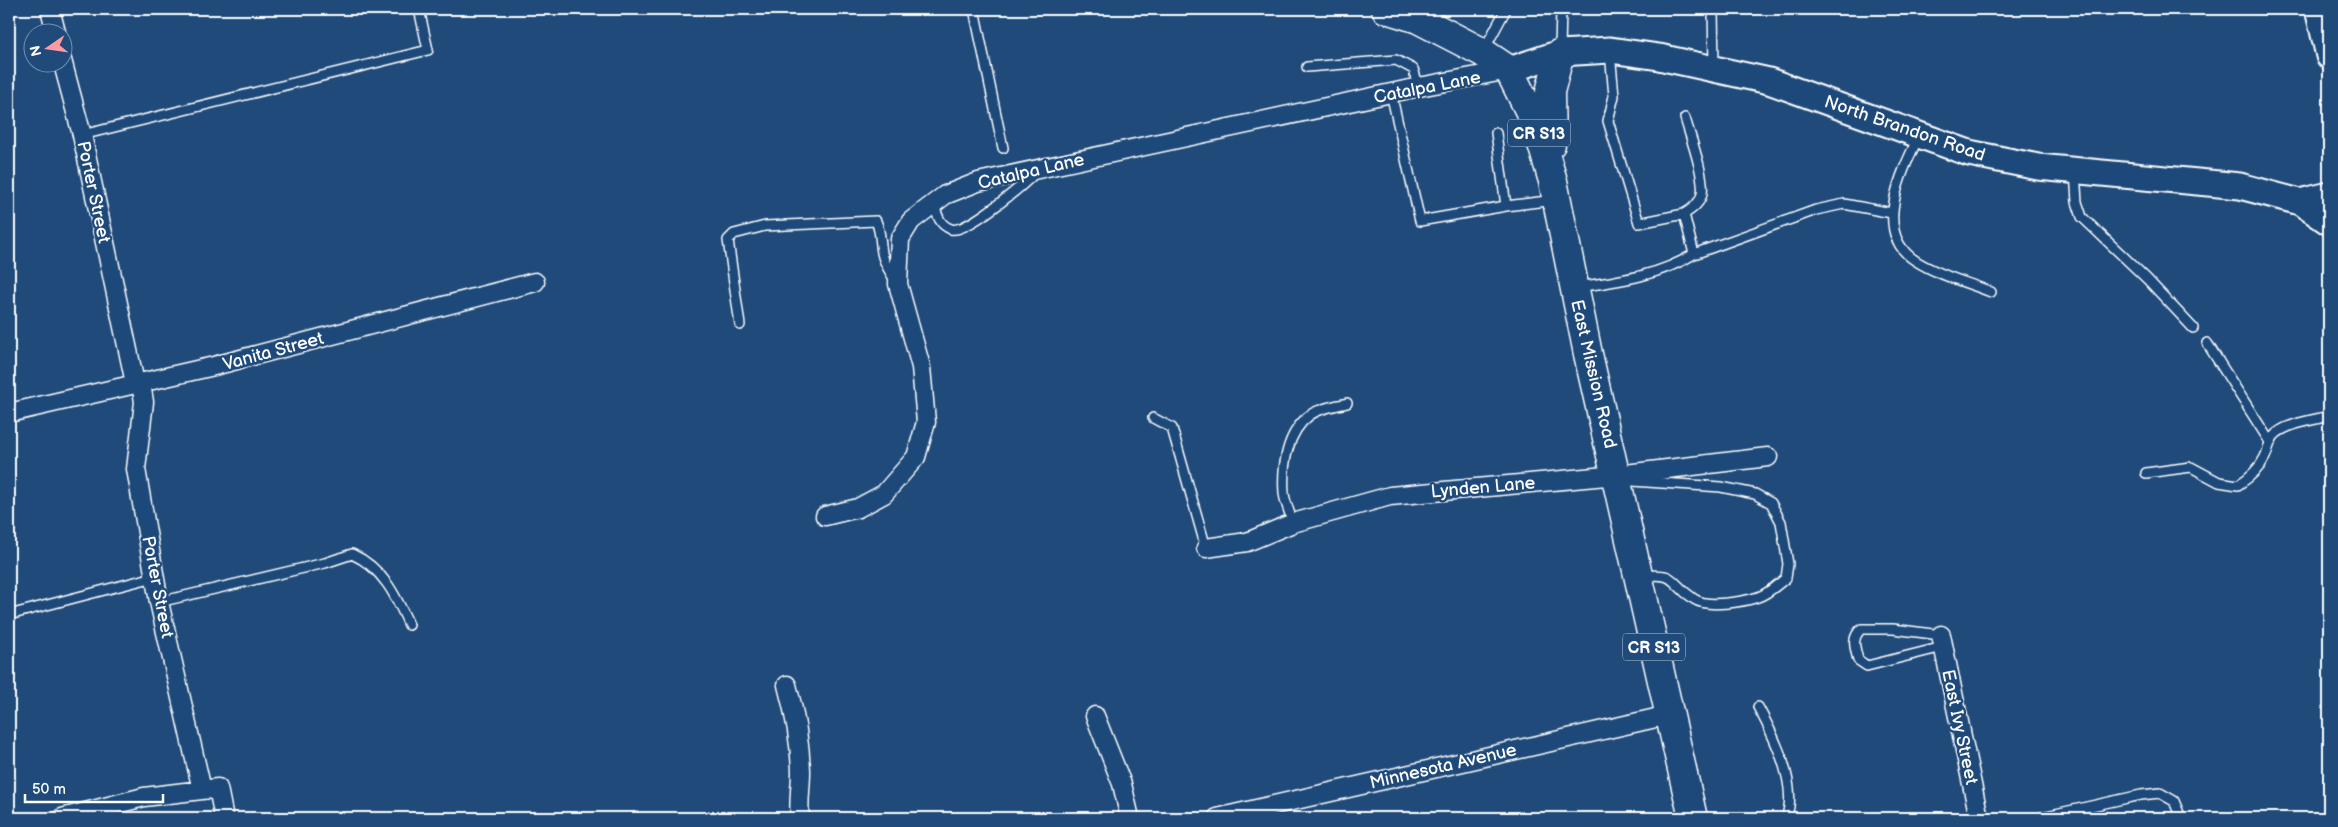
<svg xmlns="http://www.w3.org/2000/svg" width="2338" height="827" viewBox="0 0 2338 827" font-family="'Balsamiq Sans',sans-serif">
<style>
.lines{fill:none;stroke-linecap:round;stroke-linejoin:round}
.lane-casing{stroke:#fff;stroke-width:12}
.street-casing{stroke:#fff;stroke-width:21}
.secondary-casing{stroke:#fff;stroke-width:29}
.primary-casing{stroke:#fff;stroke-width:31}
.lane{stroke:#1f4a7a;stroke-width:9}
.street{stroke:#1f4a7a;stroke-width:18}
.secondary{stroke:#1f4a7a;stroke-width:25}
.primary{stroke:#1f4a7a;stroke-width:28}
.labels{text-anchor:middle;stroke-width:4.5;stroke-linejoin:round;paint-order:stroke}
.shield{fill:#1f4a7a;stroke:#bcc9d7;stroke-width:1}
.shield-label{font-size:16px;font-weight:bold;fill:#fff}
.street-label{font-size:18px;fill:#fff;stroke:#1f4a7a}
</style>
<rect width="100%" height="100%" fill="#1f4a7a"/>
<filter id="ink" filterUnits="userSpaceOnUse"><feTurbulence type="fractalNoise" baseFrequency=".02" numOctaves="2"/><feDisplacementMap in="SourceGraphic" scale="10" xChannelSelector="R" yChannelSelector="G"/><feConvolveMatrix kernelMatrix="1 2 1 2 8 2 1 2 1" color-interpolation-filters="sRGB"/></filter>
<g filter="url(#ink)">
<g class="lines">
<defs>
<path id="lane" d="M974 9 1003 148
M1713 9 1714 66
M1484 50 1506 9
M1560 50 1561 9
M1307 67 1396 60 1413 69 1419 87
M1391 93 1420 221 1506 206
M1496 133 1506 206 1555 200
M82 135 428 50 419 9
M1919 136C1902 171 1871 233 1916 261 1938 275 1966 282 1991 292
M2075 172 2077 202 2082 217 2147 279 2193 328
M934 204C937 214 939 225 951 229 966 234 1023 185 1035 173
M1684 214C1691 210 1700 203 1702 194 1705 176 1690 136 1685 118
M1694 254 1816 210 1844 204 1892 213
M1578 287C1618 281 1659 276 1694 254L1684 214 1639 223 1608 121 1614 96 1610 52
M740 325 728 240 734 234 765 226 876 221C881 232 880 242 882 253 884 264 890 272 896 282
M2207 343 2270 442
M1153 418 1172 428 1206 548
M2146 473 2191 467 2219 482 2238 485C2249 478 2259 470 2265 457 2269 449 2269 439 2277 433 2290 423 2313 420 2329 416
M1632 481 1721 487 1755 494 1771 503 1781 522 1788 564 1786 578C1778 584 1768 594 1758 597 1743 602 1707 608 1694 599 1668 582 1679 572 1642 576
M1293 523C1290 513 1285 503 1284 493 1282 465 1287 432 1310 415 1319 408 1336 406 1347 403
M159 602 325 563 352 554C383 568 396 596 409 625
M9 615 154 577
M1941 635 1893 629H1861C1851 639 1855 647 1858 660L1867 666 1943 647
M1758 707C1774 736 1799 786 1786 818
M2037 818 2141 795 2160 793 2174 801 2181 818"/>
<path id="street" d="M50 9 56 32
M62 60 82 135 135 383
M141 383 144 402 136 469 159 602 202 790
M9 413 214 366 535 282
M825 516 858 508 884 494 916 457 926 422 921 367 898 284 900 239 911 221 945 195 978 182 1419 87 1509 70
M1206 548 1247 542 1293 523 1390 496 1617 475 1768 457
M1941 635 1979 818
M787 685C795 714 800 741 801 771 801 787 798 802 800 818
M1095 716 1122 784 1130 818
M62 818 144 797 218 788 224 818
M1217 818 1669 715"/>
<path id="secondary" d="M2318 9 2329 56
M1509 70 1560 53 1610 50 1659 57 1769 81 1969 153 2038 167 2240 186 2300 202 2329 222
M2300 202 2329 195"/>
<path id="primary" d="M1386 9 1418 19 1482 52 1509 70 1536 124 1553 181 1588 354 1693 818
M1551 144 1550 92 1560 53"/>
</defs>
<use href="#lane" class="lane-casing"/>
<use href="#street" class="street-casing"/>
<use href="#secondary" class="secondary-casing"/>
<use href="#primary" class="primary-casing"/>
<use href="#lane" class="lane"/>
<use href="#street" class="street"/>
<use href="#secondary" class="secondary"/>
<use href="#primary" class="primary"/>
</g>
</g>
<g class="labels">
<g class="shield">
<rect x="1508" y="119.5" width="62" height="27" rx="4"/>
<rect x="1623" y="633.5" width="62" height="27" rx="4"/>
</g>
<g class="shield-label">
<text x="1539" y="139">CR S13</text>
<text x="1654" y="653">CR S13</text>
</g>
<g class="street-label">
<text transform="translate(1427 87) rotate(-11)" y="6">Catalpa Lane</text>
<text transform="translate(1905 128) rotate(19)" y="6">North Brandon Road</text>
<text transform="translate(1031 171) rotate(-13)" y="6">Catalpa Lane</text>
<text transform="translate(94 192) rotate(78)" y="6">Porter Street</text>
<text transform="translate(273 351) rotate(-15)" y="6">Vanita Street</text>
<text transform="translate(1594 374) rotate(77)" y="6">East Mission Road</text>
<text transform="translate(1483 487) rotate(-5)" y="6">Lynden Lane</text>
<text transform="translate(158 587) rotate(79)" y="6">Porter Street</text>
<text transform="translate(1960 727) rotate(78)" y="6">East Ivy Street</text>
<text transform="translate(1443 766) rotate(-13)" y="6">Minnesota Avenue</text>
</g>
</g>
<rect width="2338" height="827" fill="none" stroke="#1f4a7a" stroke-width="30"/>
<rect x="15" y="15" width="2308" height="797" fill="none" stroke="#fff" stroke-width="2" filter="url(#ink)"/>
<g transform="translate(48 48) rotate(257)"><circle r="24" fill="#1f4a7a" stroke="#7992af"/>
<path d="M0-4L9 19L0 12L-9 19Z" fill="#ff9aa2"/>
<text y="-8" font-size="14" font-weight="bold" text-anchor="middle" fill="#ffffff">N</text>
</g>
<path d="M25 794v8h138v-8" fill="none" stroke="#ffffff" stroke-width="2.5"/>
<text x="32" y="794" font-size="15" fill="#ffffff" stroke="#1f4a7a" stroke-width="4" paint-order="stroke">50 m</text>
</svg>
